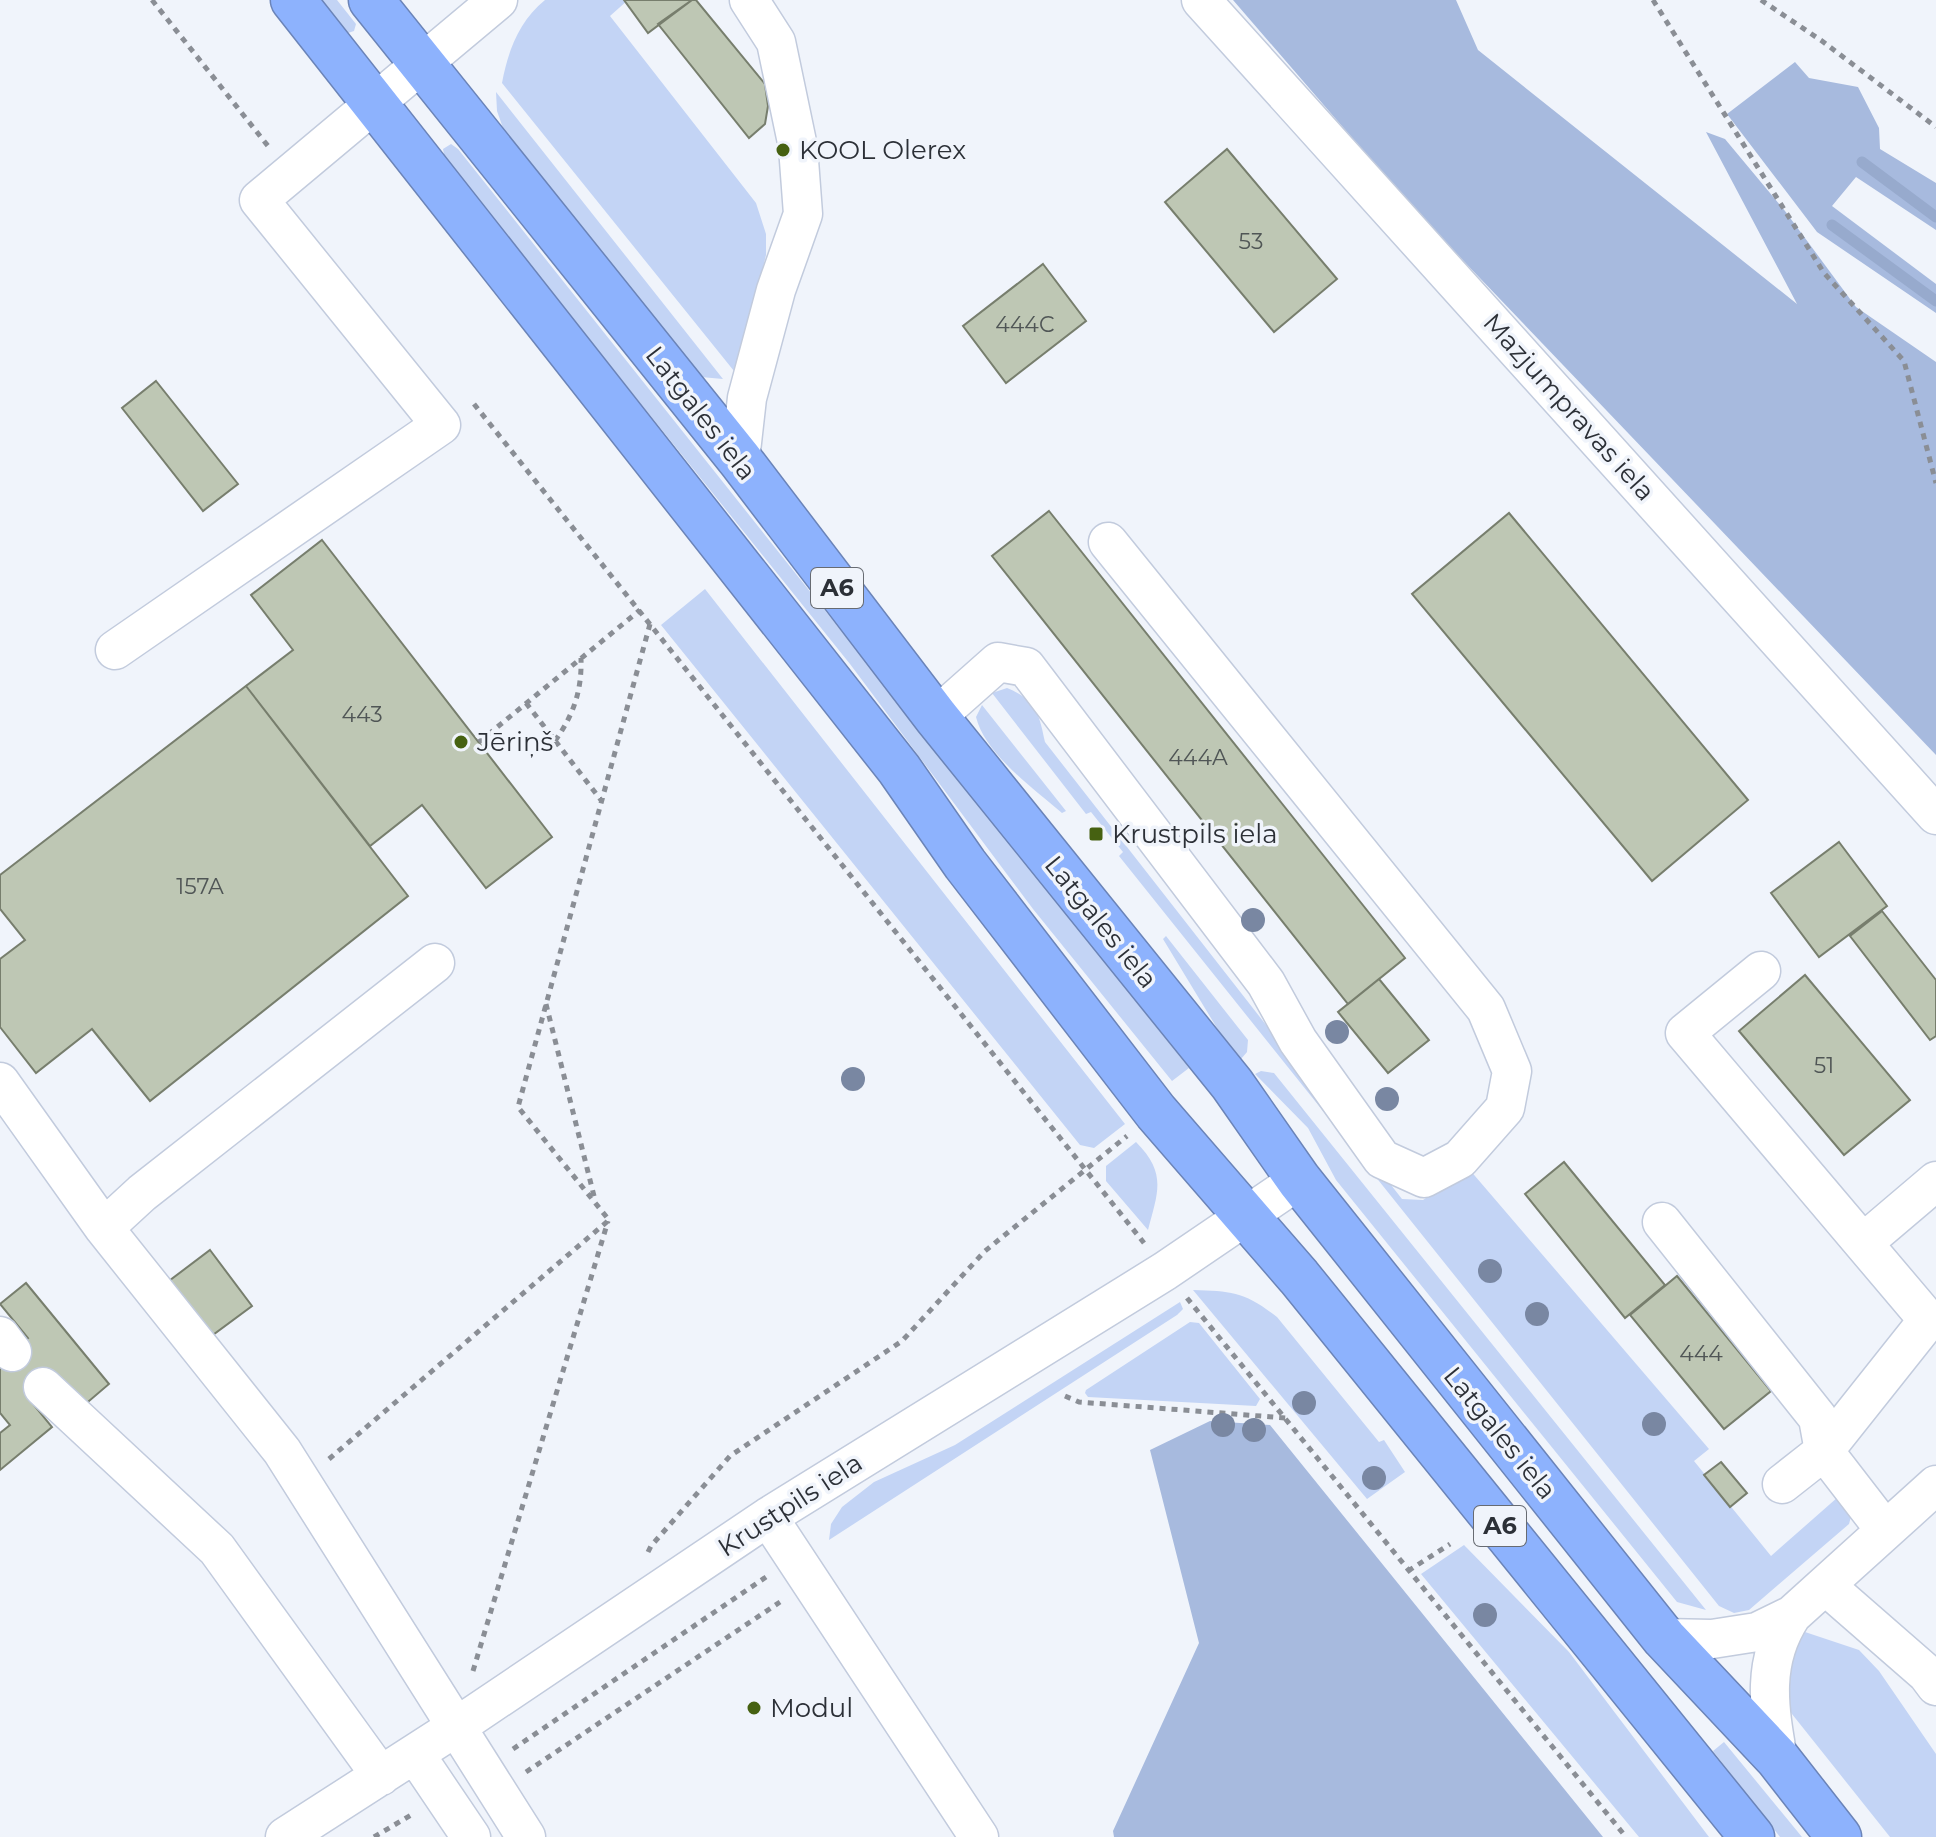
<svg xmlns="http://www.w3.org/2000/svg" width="1936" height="1837" viewBox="0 0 1936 1837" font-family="Montserrat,sans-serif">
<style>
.green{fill:#c3d4f5}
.forest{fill:#a7bade}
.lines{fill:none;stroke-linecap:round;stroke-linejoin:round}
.stream{stroke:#97aacd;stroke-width:11}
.building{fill:#bec7b4;stroke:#777e6d;stroke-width:2}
.minor-casing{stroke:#c2cbdd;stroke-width:41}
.highway-casing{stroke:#6b84b8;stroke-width:47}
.path{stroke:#8a8e95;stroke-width:5;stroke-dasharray:6 6;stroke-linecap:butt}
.minor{stroke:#fff;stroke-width:38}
.highway{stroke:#8db2fd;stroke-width:44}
.tree{fill:#7987a2}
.poi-dot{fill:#466111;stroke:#f0f4fb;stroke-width:3}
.labels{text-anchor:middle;stroke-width:7;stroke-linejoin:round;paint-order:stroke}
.number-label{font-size:22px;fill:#505656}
.shield{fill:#f0f4fb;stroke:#676b72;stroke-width:2}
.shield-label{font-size:24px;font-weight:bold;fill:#2c3037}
.poi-label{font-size:26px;fill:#2c3037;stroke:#f0f4fb;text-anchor:start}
.street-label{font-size:26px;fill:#2c3037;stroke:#f0f4fb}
</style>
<rect width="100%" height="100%" fill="#f0f4fb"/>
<path class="green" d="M318 0H337L356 24 354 31 348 33 339 27Z
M545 0H628L610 16 756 203 766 234V255L740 362 734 371 502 83C508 51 519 21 545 0Z
M496 92 723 379 701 377 503 128 497 111Z
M451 144 458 149 1189 1068 1172 1081 1033 909 850 664 445 160 443 149Z
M705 589 1125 1124 1094 1148 1080 1145 661 625Z
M1007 688C1036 700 1039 713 1045 742L1402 1199 1423 1200 1469 1169 1709 1449 1694 1461 1771 1556 1838 1497 1852 1513 1849 1524 1749 1610 1734 1613 1719 1606 1119 856 1123 852 1091 812 1086 814 992 693Z
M982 705 1066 811 1062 813C1034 789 985 754 976 717Z
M1166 936 1248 1040 1247 1052 1241 1059 1220 1033 1163 939Z
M1261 1071 1274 1073 1706 1610 1677 1602 1336 1180 1308 1128 1255 1074Z
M1136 1142C1167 1173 1158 1192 1148 1230L1106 1181V1166Z
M1193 1290C1232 1291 1245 1292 1277 1317L1379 1442 1384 1440 1405 1472 1367 1499Z
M1180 1302 1183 1309 1177 1315 829 1540 831 1524 842 1507 874 1482 955 1445Z
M1190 1322 1199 1323 1260 1399 1256 1406 1088 1397 1085 1393 1086 1390Z
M1464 1545 1569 1652 1709 1837H1639L1421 1574Z
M1805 1632 1859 1650 1879 1671 1936 1754V1837H1890L1788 1709 1783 1665 1797 1638Z
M1724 1742 1802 1837H1780L1713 1751Z"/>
<path class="forest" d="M1233 0H1456L1478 50 1797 304 1706 132 1725 139 1785 211 1856 307 1936 362V755L1410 205Z
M1795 62 1809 78 1858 87 1879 128 1880 149 1936 183V230L1856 177 1832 206 1936 284V313L1817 232 1727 114Z
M1210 1421 1270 1425 1603 1837H1114L1113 1831 1199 1643 1150 1450Z"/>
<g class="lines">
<path class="stream" d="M1862 162 1936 217
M1832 225 1936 301"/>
</g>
<path class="building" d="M624 0H692L648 33Z
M692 0H696L765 84 768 106 765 124 749 138 658 24Z
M1227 149 1337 279 1274 332 1165 202Z
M1043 264 1086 321 1006 383 963 326Z
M156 381 238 484 203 511 122 408Z
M1049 511 1405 958 1348 1004 992 556Z
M1509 513 1748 800 1652 881 1412 594Z
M322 540 552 837 486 888 422 805 370 846 246 686 293 650 251 595Z
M246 686 408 896 150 1101 92 1029 36 1073 0 1027V959L25 940 0 909V875Z
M1839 842 1887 906 1819 957 1771 893Z
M1882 911 1936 980V1036L1930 1040 1850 936Z
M1805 975 1910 1100 1844 1155 1739 1031Z
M1379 979 1429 1040 1388 1073 1338 1012Z
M1564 1162 1665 1285 1625 1318 1525 1194Z
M210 1250 252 1306 183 1357 141 1302Z
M1677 1276 1771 1391 1724 1429 1630 1315Z
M26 1283 109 1384 82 1407 29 1399 52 1427 0 1470V1433L10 1425 0 1413V1361L28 1338 0 1304Z
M1721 1462 1747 1493 1730 1507 1704 1475Z"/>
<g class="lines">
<defs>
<path id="minor" d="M1201 0 1936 815
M740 460 747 398 776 290 803 214 798 147 776 42 749 0
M115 650 441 425 259 200 498 0
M936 717 998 662 1026 667 1266 983 1298 1041 1382 1159 1424 1178 1460 1159 1505 1108 1512 1071 1486 1009 1108 542
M435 963 142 1193 104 1228 282 1451 526 1837
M1761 971 1685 1033 1928 1320 1824 1451 1782 1484
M0 1082 104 1228
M1662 1222 1818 1418 1824 1451 1885 1530
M1863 1243 1936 1181
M0 1336 12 1352
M43 1387 217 1549 381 1776
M768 1517 979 1837
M1826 1586 1927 1674 1936 1686
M1664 1638 1712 1639 1757 1632 1792 1615 1936 1485
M415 1754 471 1837
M1778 1759C1769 1707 1761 1662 1792 1615
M285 1837 456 1727 768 1517 1165 1271 1299 1180"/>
<path id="highway" d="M293 0 899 769 965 864 1156 1112 1299 1277 1752 1837
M371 0 740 460 936 717 1232 1084 1299 1180 1664 1638 1778 1759 1839 1837"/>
</defs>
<use href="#minor" class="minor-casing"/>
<use href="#highway" class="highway-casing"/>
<path class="path" d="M152 0 268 146
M1653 0 1824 273 1904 361 1936 483
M1761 0 1822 41 1936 127
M474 404 1144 1243
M526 703 601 800
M555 741C574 714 582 690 581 658
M479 742 640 610
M546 1004 595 1200
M1187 1298 1626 1837
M1065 1396 1079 1402 1286 1418
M329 1459 609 1220 518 1107 650 624
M648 1552 651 1546 730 1456 902 1341 985 1251 1127 1136
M1408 1571 1450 1544
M473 1671 608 1221
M513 1749 766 1577
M526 1772 780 1602
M374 1837 411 1815"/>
<use href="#minor" class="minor"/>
<use href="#highway" class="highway"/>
</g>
<g class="tree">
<circle cx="1253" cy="920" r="12"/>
<circle cx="1337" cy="1032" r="12"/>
<circle cx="853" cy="1079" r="12"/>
<circle cx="1387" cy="1099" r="12"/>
<circle cx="1490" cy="1271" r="12"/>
<circle cx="1537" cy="1314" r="12"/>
<circle cx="1304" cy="1403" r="12"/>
<circle cx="1654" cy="1424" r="12"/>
<circle cx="1223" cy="1425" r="12"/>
<circle cx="1254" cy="1430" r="12"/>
<circle cx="1374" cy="1478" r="12"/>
<circle cx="1485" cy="1615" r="12"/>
</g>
<g class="poi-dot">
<circle cx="783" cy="150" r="8"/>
<circle cx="461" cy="742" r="8"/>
<rect x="1088" y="826" width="16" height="16" rx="4"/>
<circle cx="754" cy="1708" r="8"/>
</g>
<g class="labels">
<g class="number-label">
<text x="1251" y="249">53</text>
<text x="1025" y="332">444C</text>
<text x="362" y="722">443</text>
<text x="1198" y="765">444A</text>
<text x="200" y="894">157A</text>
<text x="1824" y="1073">51</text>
<text x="1701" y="1361">444</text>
</g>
<g class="shield">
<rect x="811" y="568" width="52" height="40" rx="6"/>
<rect x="1474" y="1506" width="52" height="40" rx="6"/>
</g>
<g class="shield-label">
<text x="837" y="596">A6</text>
<text x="1500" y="1534">A6</text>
</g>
<g class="poi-label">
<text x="799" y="159">KOOL Olerex</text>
<text x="477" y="751">Jēriņš</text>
<text x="1112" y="843">Krustpils iela</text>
<text x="770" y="1717">Modul</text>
</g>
<g class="street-label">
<text transform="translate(1569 407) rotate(48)" y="9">Mazjumpravas iela</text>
<text transform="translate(701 413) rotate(52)" y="9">Latgales iela</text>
<text transform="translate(1101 922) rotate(51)" y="9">Latgales iela</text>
<text transform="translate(1500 1433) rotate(51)" y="9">Latgales iela</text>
<text transform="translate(790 1505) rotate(-33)" y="9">Krustpils iela</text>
</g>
</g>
</svg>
